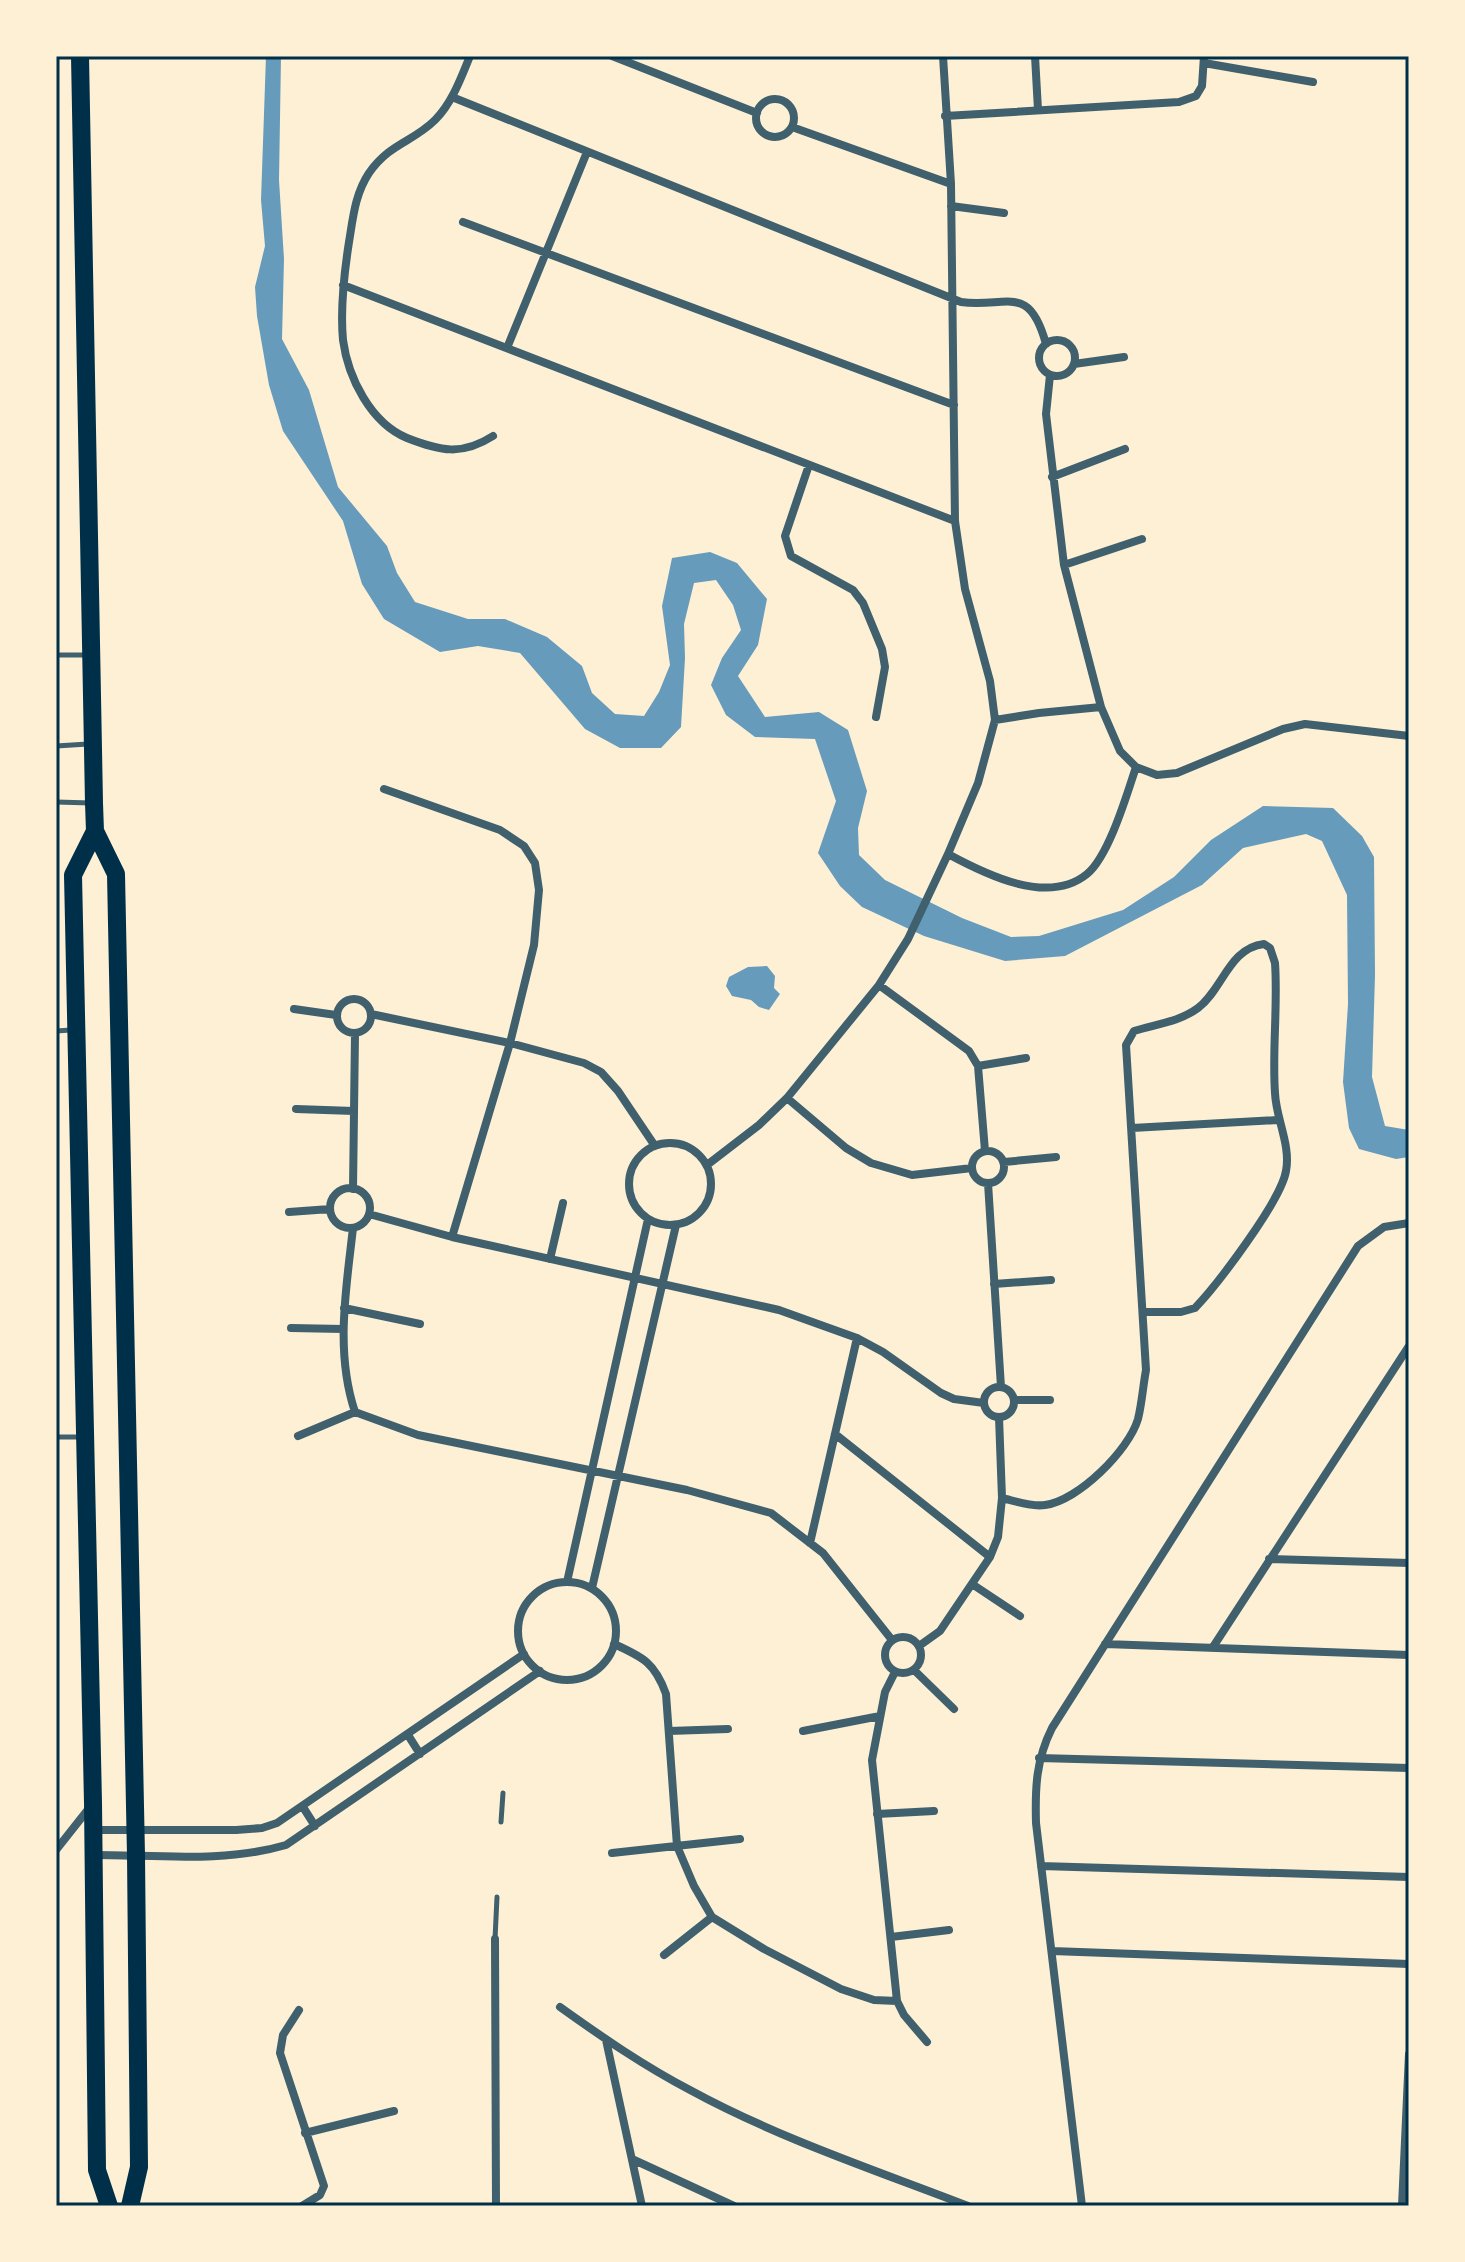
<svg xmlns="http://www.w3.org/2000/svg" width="1465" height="2262" viewBox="0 0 1465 2262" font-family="'Open Sans',sans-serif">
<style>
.water{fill:#669bbc}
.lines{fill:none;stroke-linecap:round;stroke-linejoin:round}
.service{stroke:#3f606c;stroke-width:5}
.minor{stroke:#3f606c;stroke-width:8}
.trunk{stroke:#003049;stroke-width:18}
.neatline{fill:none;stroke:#003049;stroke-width:3}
</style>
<rect width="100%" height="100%" fill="#fdf0d5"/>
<path class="water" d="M266 56H281L279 180 284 259 282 339 309 390 338 487 387 546 397 573 415 602 468 619H505L547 637 582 666 592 693 615 714 644 716 659 692 670 665 662 606 672 558 710 552 737 563 767 599 758 645 738 676 765 717 819 712 848 730 867 791 858 828 859 855 885 880 962 918 1011 937 1039 936 1123 910 1174 877 1211 840 1263 806 1333 808 1362 836 1374 857 1375 975 1372 1077 1385 1126 1409 1130V1157L1396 1159 1359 1149 1349 1128 1343 1082 1348 1004 1347 895 1322 841 1306 834 1243 848 1202 885 1065 956 1005 961 924 936 862 907 840 886 818 853 836 801 815 739 755 737 726 715 711 685 722 658 741 630 733 605 716 580 694 583 684 624 685 658 681 727 661 748H620L585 729 520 653 478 646 440 652 384 619 362 584 343 521 283 431 269 385 257 316 255 287 265 246 261 200Z
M767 966 775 976 774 988 780 994 769 1010 759 1007 751 1000 732 996 726 986 729 977 748 967Z"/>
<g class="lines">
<path class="service" d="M56 655H86
M56 746 88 744
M56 802 91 803
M56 1031 71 1030
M56 1437H83
M501 1822 503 1793
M495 1939 497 1897"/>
<path class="minor" d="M470 56C461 78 452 103 435 120 413 142 390 143 369 173 355 194 353 218 349 242 344 274 340 308 343 340 348 378 371 423 407 438 440 451 462 456 493 436
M612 56 757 113
M1035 56 1038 110
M1204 63 1313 82
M452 97 961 302C1007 308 1029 282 1046 344
M756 118a19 19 0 1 1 38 0a19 19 0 1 1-38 0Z
M945 116 1179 102 1196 96 1202 86 1204 56
M792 127 951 184
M951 206 1004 213
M463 222 954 405
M343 285 955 521
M1039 358a18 18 0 1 1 36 0a18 18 0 1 1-36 0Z
M507 348 587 152
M1074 364 1124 357
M1050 375 1046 414 1064 565 1101 707 1120 751 1136 767 1157 775 1177 773 1283 729 1305 724 1409 736
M809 465 785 536 791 556 853 590 863 603 882 649 885 667 876 717
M1052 477 1125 449
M1064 565 1142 539
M995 720 1039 713 1101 707
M384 789 500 830 524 846 535 863 539 890 534 945 510 1043 452 1237
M948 854C985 874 1048 906 1087 874 1109 856 1127 794 1136 767
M879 985 969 1051 978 1066 985 1151
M337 1016a17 17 0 1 1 34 0a17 17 0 1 1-34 0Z
M294 1009 336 1015
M371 1014 510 1043 584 1063 601 1072 618 1091 655 1146
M978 1066 1026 1058
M787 1098 846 1148 871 1163 912 1175 972 1168
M296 1109 354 1111
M1132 1128 1278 1120
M629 1184a41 41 0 1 1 82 0a41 41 0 1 1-82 0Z
M972 1167a16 16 0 1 1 32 0a16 16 0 1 1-32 0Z
M1004 1162 1056 1157
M707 1165 759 1125 787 1098 879 985 908 939 948 854 978 783 995 720 990 681 965 589 955 521 951 184 943 56
M988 1183 1001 1387
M330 1208a20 20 0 1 1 40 0a20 20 0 1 1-40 0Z
M353 1189 355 1034
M289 1212 330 1209
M369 1214 452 1237 779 1310 857 1338 883 1352 941 1393 954 1399 984 1403
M353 1228C346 1290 335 1352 355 1412
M550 1259 563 1203
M994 1284 1051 1280
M344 1308 420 1324
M291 1328 343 1329
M984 1402a15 15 0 1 1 30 0a15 15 0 1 1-30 0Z
M1014 1400H1050
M355 1412 418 1435 687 1490 771 1513 823 1553 892 1640
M835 1434 990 1557
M298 1436 355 1412
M1002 1498C1015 1501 1032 1507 1045 1505 1078 1501 1129 1450 1138 1419 1142 1403 1143 1386 1146 1370L1126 1045 1134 1031C1156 1024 1179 1022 1198 1008 1223 989 1229 948 1264 944L1270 948 1275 963C1278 1006 1272 1050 1275 1093 1276 1119 1291 1145 1286 1171 1281 1201 1217 1285 1195 1308L1181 1312H1143
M810 1543 857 1338
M1269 1559 1409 1563
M567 1582 648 1219
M518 1631a49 49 0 1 1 98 0a49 49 0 1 1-98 0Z
M972 1584 1020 1616
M592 1588 676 1225
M885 1655a18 18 0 1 1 36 0a18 18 0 1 1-36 0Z
M614 1644C643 1657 655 1663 666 1694L677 1846 694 1886 712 1917 764 1949 841 1989 874 2000 897 2001
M1105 1644 1409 1655
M919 1646 940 1631 990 1557 998 1537 1002 1498 999 1417
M1213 1647 1409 1346
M914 1670 954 1709
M895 1672 885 1692 872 1760 897 2001 904 2015 927 2042
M669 1731 728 1729
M803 1731 880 1716
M408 1735 420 1754
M1039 1758 1409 1768
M303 1807 315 1826
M877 1814 934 1811
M94 1830H236L262 1828 277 1823 524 1654
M56 1850 90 1807
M612 1853 740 1839
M93 1855C156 1855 225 1863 286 1845L540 1671
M1041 1866 1409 1877
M891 1937 949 1930
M495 1939 496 2206
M1052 1951 1409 1964
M664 1955 712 1917
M560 2007C602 2037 644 2066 690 2090 778 2138 875 2170 968 2206
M299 2010 283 2035 280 2053 324 2186 320 2195 302 2206
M606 2040 642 2206
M305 2133 394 2111
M632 2159 734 2206
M1082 2206 1036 1823C1035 1788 1036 1760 1052 1728L1358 1246 1384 1227 1409 1223
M1402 2206 1409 2054"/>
<path class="trunk" d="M80 56 94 803 95 831 116 874 136 1855 139 2167 130 2206
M95 831 73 875 93 1803 97 2170 109 2206"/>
</g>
<rect width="1465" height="2262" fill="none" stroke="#fdf0d5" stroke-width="116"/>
<rect x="58" y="58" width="1349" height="2146" class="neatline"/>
</svg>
